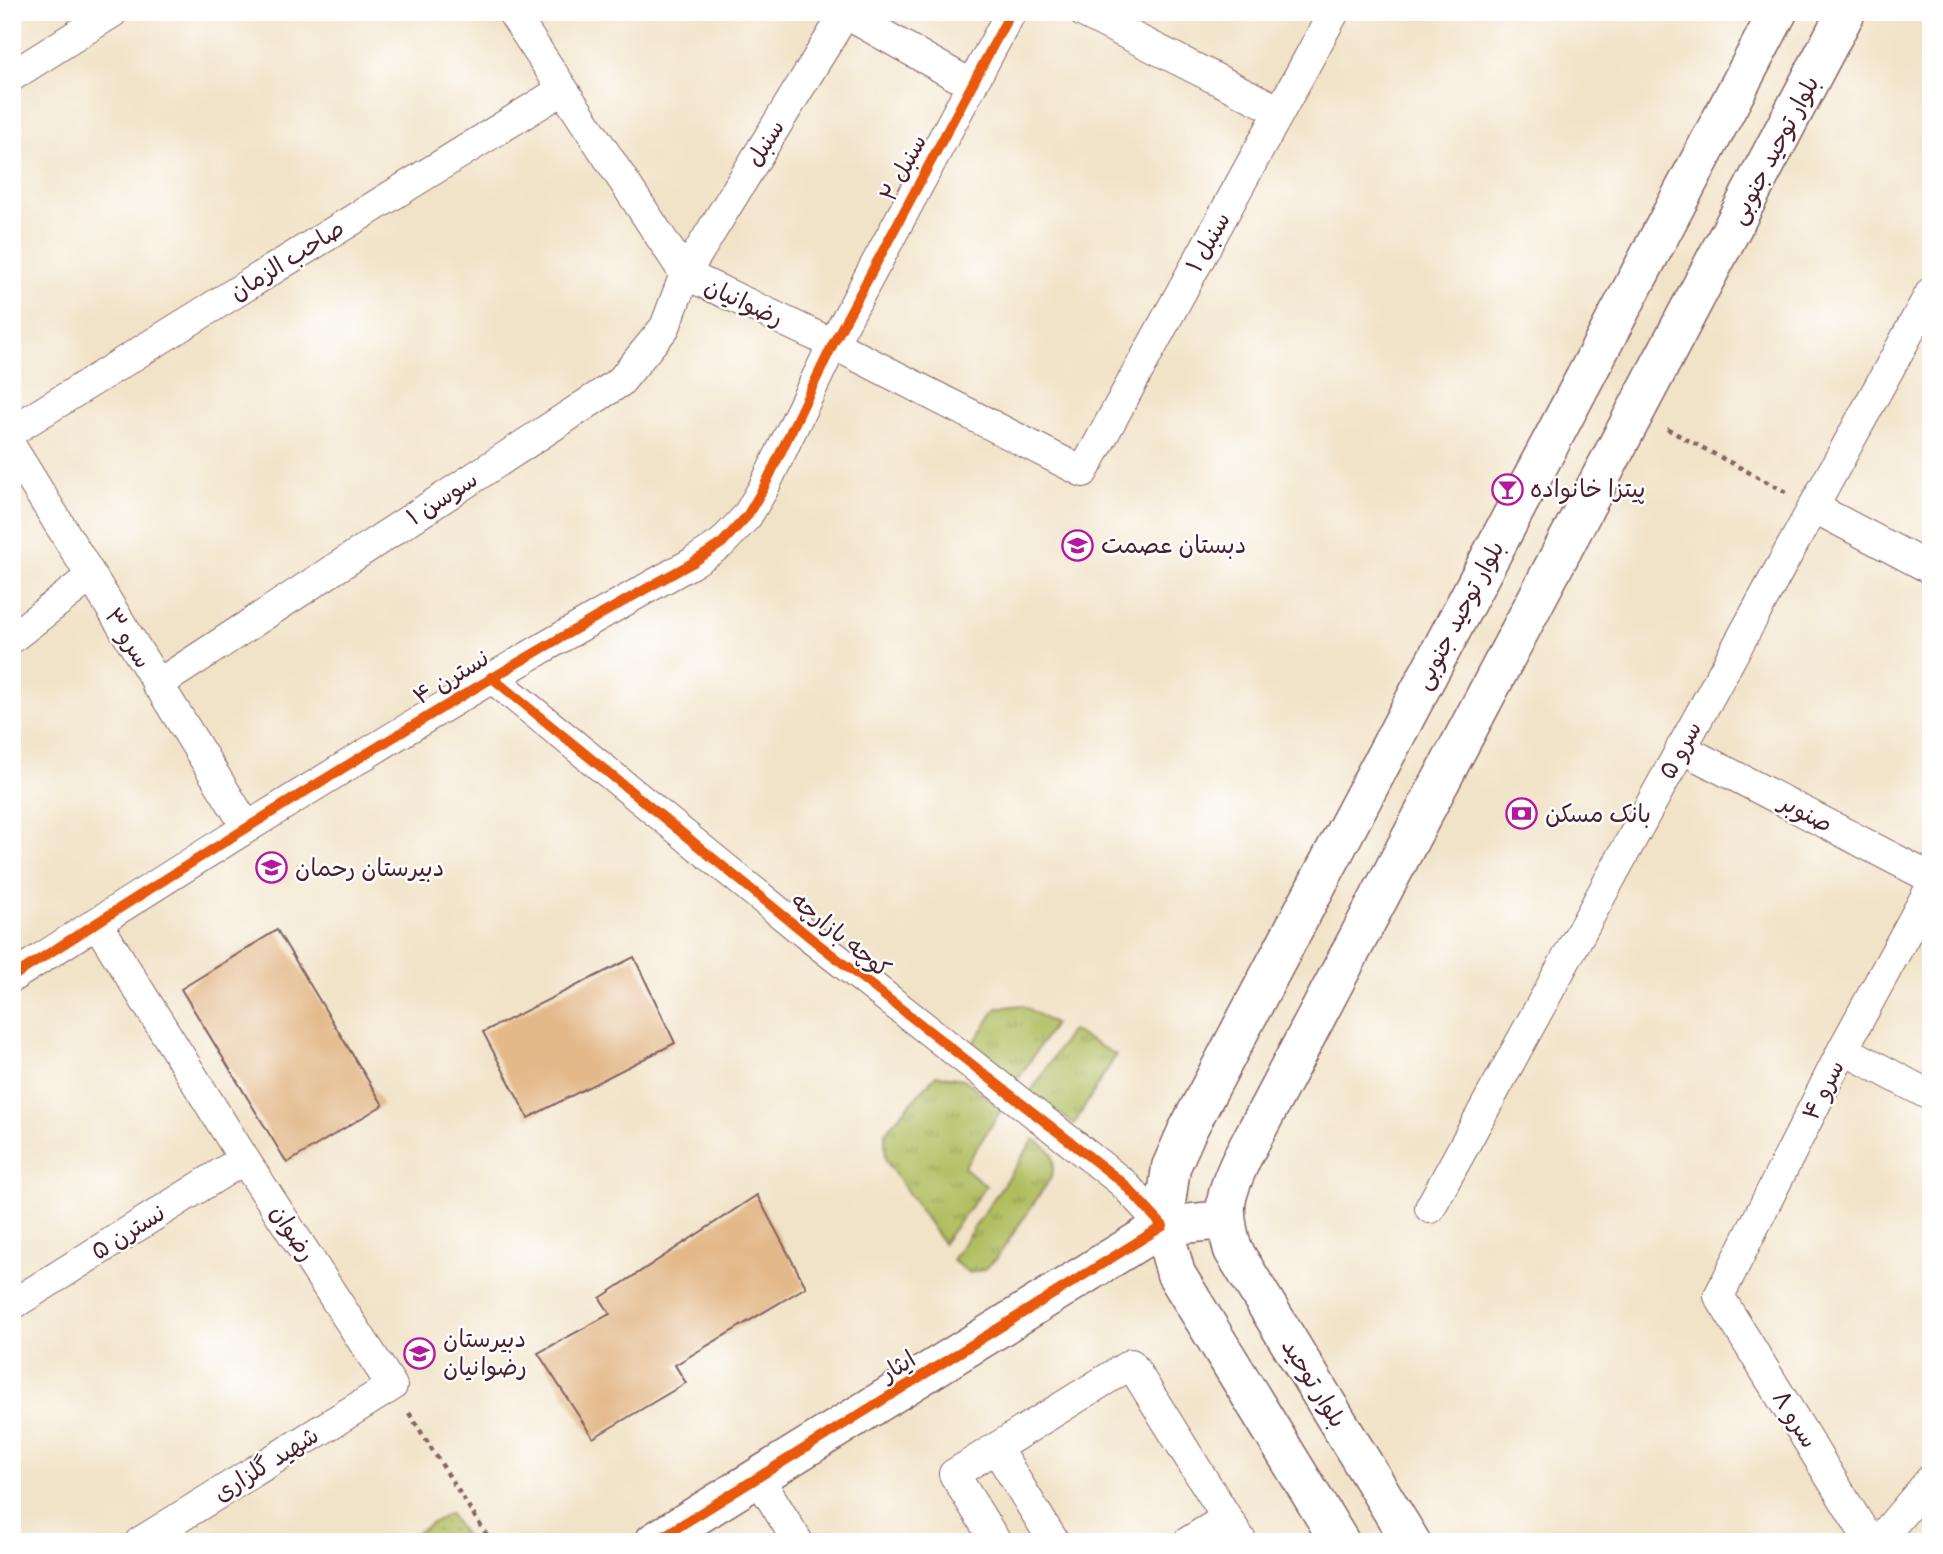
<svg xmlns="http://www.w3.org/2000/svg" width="1943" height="1554" viewBox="0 0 1943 1554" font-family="Caveat,'Playpen Sans Arabic',sans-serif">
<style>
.grass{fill:url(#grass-tufts);stroke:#7e6e46;stroke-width:2}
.park{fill:url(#park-dots);stroke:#7e6e46;stroke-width:2}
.building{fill:#e3b98a}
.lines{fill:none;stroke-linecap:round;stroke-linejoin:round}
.street-casing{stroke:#846462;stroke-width:32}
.secondary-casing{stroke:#846462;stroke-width:41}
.path{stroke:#846462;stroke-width:4.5;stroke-dasharray:5 5;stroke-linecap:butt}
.street{stroke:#fff;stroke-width:30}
.secondary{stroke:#fff;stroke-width:38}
.cycleway-casing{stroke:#fff;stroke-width:15}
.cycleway{stroke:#e8590c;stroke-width:10}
.labels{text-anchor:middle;stroke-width:5;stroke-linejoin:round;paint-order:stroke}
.street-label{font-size:24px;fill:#4a1f2b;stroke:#fff}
.poi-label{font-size:24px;fill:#4a1f2b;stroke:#fff;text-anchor:start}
</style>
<defs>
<pattern id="grass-tufts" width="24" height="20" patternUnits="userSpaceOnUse" patternTransform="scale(1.75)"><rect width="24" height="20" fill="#b1be60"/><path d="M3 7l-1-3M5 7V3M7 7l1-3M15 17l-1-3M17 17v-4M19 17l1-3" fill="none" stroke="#929a4f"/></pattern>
<pattern id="park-dots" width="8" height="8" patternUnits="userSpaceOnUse" patternTransform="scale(1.75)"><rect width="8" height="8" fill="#b1be60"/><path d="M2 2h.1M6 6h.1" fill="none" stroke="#929a4f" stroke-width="1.8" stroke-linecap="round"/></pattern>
</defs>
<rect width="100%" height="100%" fill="#fff"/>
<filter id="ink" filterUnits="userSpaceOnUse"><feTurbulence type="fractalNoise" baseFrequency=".0143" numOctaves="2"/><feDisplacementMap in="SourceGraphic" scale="14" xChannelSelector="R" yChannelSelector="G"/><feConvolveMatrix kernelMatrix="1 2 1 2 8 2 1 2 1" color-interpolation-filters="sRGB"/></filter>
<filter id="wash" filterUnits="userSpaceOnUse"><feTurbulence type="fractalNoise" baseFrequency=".00686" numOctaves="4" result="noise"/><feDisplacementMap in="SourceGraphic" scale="28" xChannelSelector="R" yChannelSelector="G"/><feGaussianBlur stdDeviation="1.57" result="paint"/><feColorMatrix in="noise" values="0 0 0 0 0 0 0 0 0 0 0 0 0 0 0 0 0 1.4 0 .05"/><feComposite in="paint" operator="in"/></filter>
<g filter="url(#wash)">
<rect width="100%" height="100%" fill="#f1e3c8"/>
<path class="grass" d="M1022 1005 1054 1024 1016 1082 971 1047 997 1008Z
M1071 1030 1116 1055 1074 1124 1030 1093Z
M936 1075 964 1079 1002 1109 964 1167 986 1186 943 1243 886 1161 885 1132Z
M1034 1139C1053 1151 1056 1154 1052 1176L996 1259 983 1270 969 1273 952 1260Z"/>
<path class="park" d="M449 1513 469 1542H401Z"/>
<g id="blocks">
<path class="building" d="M277 930 383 1105 287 1163 181 989Z
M634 957 675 1043 528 1118 483 1032Z
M757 1195 806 1287 675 1365 686 1383 593 1438 538 1353 610 1314 600 1298Z"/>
</g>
</g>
<g filter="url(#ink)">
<use href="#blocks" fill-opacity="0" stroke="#846462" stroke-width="2"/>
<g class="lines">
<defs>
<path id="street" d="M512 12 685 274 833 344 1083 472 1334 12
M843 12 972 85
M1083 12 1280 111
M12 76 113 12
M12 431 562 90
M12 448 246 826
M1813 507 1931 569
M12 638 90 577
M491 677 812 939 1123 1183 1163 1226
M157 685 620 382 665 327 685 274 846 12
M1681 748 1931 878
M97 923 244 1159 392 1386 140 1542
M12 977C236 833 460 692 692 563L722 543 747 516 763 489 833 344 1011 12
M1843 1049 1931 1096
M1430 1208 1931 292
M12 1305 244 1159
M996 1448 1054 1542
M758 1477 798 1542
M996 1542 954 1474 1131 1364 1242 1542
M1188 1542 1227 1518
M1870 1542 1719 1296 1843 1049 1931 887
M1878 1542 1931 1479"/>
<path id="secondary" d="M654 1542 1163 1226 1224 1220
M1340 1542 1176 1274 1163 1226 1171 1167 1187 1131 1778 12
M1411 1542 1233 1250C1221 1208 1224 1197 1242 1158L1846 12"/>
</defs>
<use href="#street" class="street-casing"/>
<use href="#secondary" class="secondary-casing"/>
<path class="path" d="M1667 429 1786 492
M409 1413 491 1542"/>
<use href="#street" class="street"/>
<use href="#secondary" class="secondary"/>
<defs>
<path id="cycleway" d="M491 677 812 939 1123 1183 1163 1226 654 1542
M12 977C236 833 460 692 692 563L722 543 747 516 763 489 833 344 1011 12"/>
</defs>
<use href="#cycleway" class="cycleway-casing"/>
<use href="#cycleway" class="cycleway"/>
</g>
</g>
<defs>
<symbol id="bar-ring" viewBox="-11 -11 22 22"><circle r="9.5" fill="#fff" stroke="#b5179e" stroke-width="1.5"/><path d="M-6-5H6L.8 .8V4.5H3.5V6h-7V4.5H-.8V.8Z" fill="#b5179e"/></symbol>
<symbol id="university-ring" viewBox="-11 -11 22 22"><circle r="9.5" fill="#fff" stroke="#b5179e" stroke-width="1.5"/><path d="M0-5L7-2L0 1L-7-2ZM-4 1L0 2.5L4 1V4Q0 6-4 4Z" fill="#b5179e"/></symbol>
<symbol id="bank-ring" viewBox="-11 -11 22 22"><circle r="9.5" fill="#fff" stroke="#b5179e" stroke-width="1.5"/><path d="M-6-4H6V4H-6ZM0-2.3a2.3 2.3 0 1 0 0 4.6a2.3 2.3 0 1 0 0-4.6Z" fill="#b5179e"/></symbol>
<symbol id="school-ring" viewBox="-11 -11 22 22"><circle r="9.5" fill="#fff" stroke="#b5179e" stroke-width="1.5"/><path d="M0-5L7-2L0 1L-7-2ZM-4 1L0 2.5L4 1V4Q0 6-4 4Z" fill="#b5179e"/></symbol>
</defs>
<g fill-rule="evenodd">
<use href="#bar-ring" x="1490" y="472" width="35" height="35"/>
<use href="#university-ring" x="1060" y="528" width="35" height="35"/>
<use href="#bank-ring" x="1504" y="796" width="35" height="35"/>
<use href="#school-ring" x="254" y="850" width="35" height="35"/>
<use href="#school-ring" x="402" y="1336" width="35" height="35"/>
</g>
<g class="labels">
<g class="street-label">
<text transform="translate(765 143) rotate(-58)" y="8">سنبل</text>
<text transform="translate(1774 150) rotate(-62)" y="8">بلوار توحید جنوبی</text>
<text transform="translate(903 168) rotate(-62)" y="8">سنبل ۲</text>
<text transform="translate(1208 242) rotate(-61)" y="8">سنبل ۱</text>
<text transform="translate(287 260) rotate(-32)" y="8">صاحب الزمان</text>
<text transform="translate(744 302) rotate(25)" y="8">رضوانیان</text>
<text transform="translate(442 498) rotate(-33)" y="8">سوسن ۱</text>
<text transform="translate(1459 615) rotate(-62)" y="8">بلوار توحید جنوبی</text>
<text transform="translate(128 638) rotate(58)" y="8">سرو ۳</text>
<text transform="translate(451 677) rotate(-31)" y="8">نسترن ۴</text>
<text transform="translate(1680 750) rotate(-61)" y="8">سرو ۵</text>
<text transform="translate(1806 813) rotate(28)" y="8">صنوبر</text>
<text transform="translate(841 935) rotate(39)" y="8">کوچه بازارچه</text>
<text transform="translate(1823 1090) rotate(-63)" y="8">سرو ۴</text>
<text transform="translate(128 1232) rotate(-32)" y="8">نسترن ۵</text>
<text transform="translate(293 1233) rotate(57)" y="8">رضوان</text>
<text transform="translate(898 1366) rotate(-32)" y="8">ایثار</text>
<text transform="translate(1314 1383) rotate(58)" y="8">بلوار توحید</text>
<text transform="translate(1795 1419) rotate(58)" y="8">سرو ۸</text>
<text transform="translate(266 1464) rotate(-32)" y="8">شهید گلزاری</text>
</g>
<g class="poi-label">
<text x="1530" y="497">پیتزا خانواده</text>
<text x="1101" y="553">دبستان عصمت</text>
<text x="1545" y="822">بانک مسکن</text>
<text x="295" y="876">دبیرستان رحمان</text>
<text x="443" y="1347">دبیرستان<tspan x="443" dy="28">رضوانیان</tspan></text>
</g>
</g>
<rect width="1943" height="1554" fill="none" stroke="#fff" stroke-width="42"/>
</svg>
